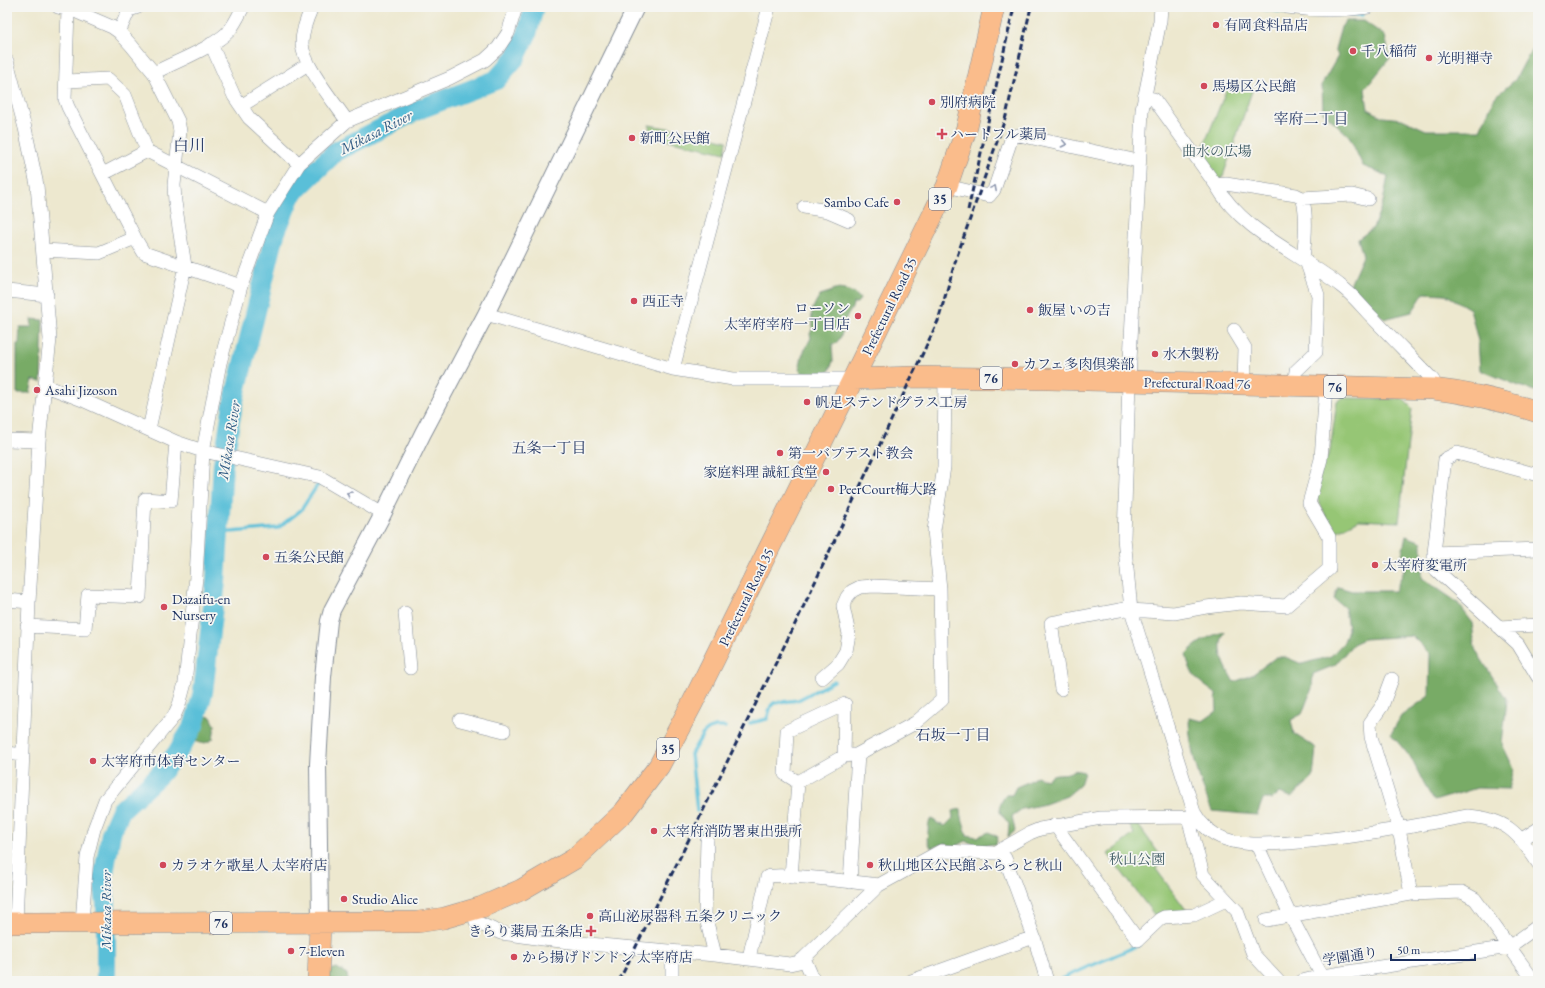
<svg xmlns="http://www.w3.org/2000/svg" width="1545" height="988" viewBox="0 0 1545 988" font-family="'EB Garamond','Noto Serif JP',serif">
<style>
.green{fill:#96c675;stroke:#587a6a}
.forest{fill:#78ab66;stroke:#4a6d62}
.lines{fill:none;stroke-linecap:round;stroke-linejoin:round}
.stream{stroke:#5abfd8;stroke-width:3.5}
.river{stroke:#5abfd8;stroke-width:20}
.minor-casing{stroke:#848c96;stroke-width:14}
.tertiary-casing{stroke:#848c96;stroke-width:18}
.primary-casing{stroke:#848c96;stroke-width:22}
.minor{stroke:#fff;stroke-width:13}
.tertiary{stroke:#fff;stroke-width:16}
.primary{stroke:#fabc8b;stroke-width:21}
.rail{stroke:#1b2f5e;stroke-width:3;stroke-dasharray:6 3;stroke-linecap:butt}
.oneway{stroke:#8d97ae}
.poi-dot{fill:#d1495b;stroke:#f6f6f2;stroke-width:1.5}
.labels{text-anchor:middle;stroke-width:3.5;stroke-linejoin:round;paint-order:stroke}
.shield{fill:#f6f6f2;stroke:#5d6b8a;stroke-width:1}
.shield-label{font-size:13px;font-weight:bold;fill:#1b2f5e}
.poi-label{font-size:14px;fill:#1b2f5e;stroke:#f6f6f2;text-anchor:start}
.park-label{font-size:14px;fill:#405c65;stroke:#f6f6f2}
.street-label{font-size:14px;fill:#1b2f5e;stroke:#f6f6f2}
.neighbourhood-label{font-size:15px;fill:#1b2f5e;stroke:#f6f6f2}
.water-label{font-size:15px;font-style:italic;fill:#2e5a83;stroke:#f6f6f2}
.quarter-label{font-size:16px;fill:#1b2f5e;stroke:#f6f6f2}
</style>
<rect width="100%" height="100%" fill="#f6f6f2"/>
<filter id="ink" filterUnits="userSpaceOnUse"><feTurbulence type="fractalNoise" baseFrequency=".025" numOctaves="2"/><feDisplacementMap in="SourceGraphic" scale="8" xChannelSelector="R" yChannelSelector="G"/><feConvolveMatrix kernelMatrix="1 2 1 2 8 2 1 2 1" color-interpolation-filters="sRGB"/></filter>
<filter id="wash" filterUnits="userSpaceOnUse"><feTurbulence type="fractalNoise" baseFrequency=".012" numOctaves="4" result="noise"/><feDisplacementMap in="SourceGraphic" scale="16" xChannelSelector="R" yChannelSelector="G"/><feGaussianBlur stdDeviation="0.9" result="paint"/><feColorMatrix in="noise" values="0 0 0 0 0 0 0 0 0 0 0 0 0 0 0 0 0 1.4 0 .05"/><feComposite in="paint" operator="in"/></filter>
<g filter="url(#wash)">
<rect width="100%" height="100%" fill="#ede8cf"/>
<path class="green" d="M1230 81 1253 88 1222 179 1218 180 1200 155Z
M649 125 686 131 727 141 725 153 650 136Z
M1342 398 1403 399 1412 408 1399 522 1359 520 1334 533 1316 495 1321 470 1330 451 1337 401Z
M1136 822 1163 859 1156 869 1187 911 1155 916 1108 854 1134 834 1129 823Z"/>
<path class="forest" d="M1346 21H1364L1385 36 1390 58 1365 89 1368 109 1383 117 1402 119 1426 130H1480L1495 97 1515 80 1538 37V392L1519 386 1480 370 1478 341 1470 309 1445 294 1424 293 1412 312 1384 319 1350 285 1363 256 1358 239 1373 228 1383 202 1388 176 1363 166 1349 136 1323 112 1322 84 1338 56 1335 49 1341 27Z
M834 289C843 289 855 291 860 299L857 303H853C853 310 847 314 845 321 842 330 843 337 835 344H832L833 361 829 372 802 373 799 370C800 365 801 360 802 356 804 350 808 344 811 338L810 334C816 323 810 322 812 312 813 306 817 300 820 295L830 292Z
M31 319 43 320 41 382 33 380 30 393H17V344H19L20 327H32Z
M1406 536 1422 542V578L1457 602 1472 622 1475 649 1507 700 1502 744 1514 769 1509 789 1477 788 1434 801 1425 786 1411 758 1391 734 1401 716 1429 696 1430 654 1412 636 1364 639 1353 644 1335 665 1313 674 1312 688 1302 714 1291 720 1294 734 1316 748 1313 778 1291 797 1279 793 1272 799H1263L1257 815 1212 811C1200 781 1189 751 1189 718L1203 721 1217 711 1216 694C1198 680 1191 678 1186 654 1197 643 1209 635 1225 632 1215 648 1225 667 1234 682L1252 675 1276 657H1285L1302 664 1331 656 1344 642 1348 629 1345 608 1334 599 1338 587 1352 591H1395L1404 571 1401 559Z
M201 710 205 712V716L211 717 215 725 213 739C201 747 195 743 188 731L189 725 198 722 199 715Z
M1074 770 1084 772 1080 785 1067 796 1045 804 1022 809 1012 816 1015 831 1008 837 1009 824C999 811 995 810 1006 795H1012L1016 787 1028 782 1037 776 1046 780C1056 769 1063 778 1074 770Z
M961 809C961 818 965 826 967 835L977 837 989 832 998 837 996 844 979 846 966 841 953 848 946 843 931 848 927 839C929 832 927 826 930 820L932 819 939 824 945 826 953 818 952 811Z
M337 968 347 974 348 981H324V976L332 969Z"/>
<g class="lines">
<path class="stream" d="M1263 9 1287 12
M1351 15H1362
M218 533 278 528 301 510 319 483
M750 723 767 719 771 706 774 703 798 700 834 681
M697 811 691 754 703 734 709 729 716 727H725
M700 829 702 842
M1056 981 1139 945"/>
<path class="river" d="M106 981V904L103 879 111 833 121 810 159 775 177 753 194 725 203 692 216 581 223 464 233 404 275 234 291 195 335 152 420 109 496 80 516 57 527 34 534 7"/>
</g>
</g>
<g filter="url(#ink)">
<g class="lines">
<defs>
<path id="minor" d="M58 7 77 12 112 27 119 32 131 45 154 73 178 121 180 131 174 185 175 202 185 266 149 429
M312 7C307 18 302 30 302 43 302 64 335 103 347 121
M1161 7 1160 21 1142 110 1129 382 1124 538 1131 610 1194 812C1201 825 1211 834 1225 839 1245 846 1267 844 1288 843 1349 839 1408 827 1468 816 1507 819 1517 832 1538 863
M1287 7C1315 11 1341 11 1369 7
M68 10 65 99 68 107 135 238 144 253 241 286
M119 32 129 10 138 7
M211 44 234 96 249 118 299 164
M7 61 25 128 37 185 50 339 39 441 29 602 16 923
M154 73C175 62 214 47 229 31 235 24 239 15 243 7
M67 81 108 79 125 95 147 151
M1144 97 1154 99 1216 185C1243 233 1300 253 1342 287 1353 295 1362 307 1372 317 1392 338 1413 359 1433 380V389
M241 106 308 64
M103 174 147 151 268 213
M1216 185 1226 184 1296 195 1302 198C1308 213 1305 242 1303 259
M947 186 989 196 994 190 1012 137 1019 135 1138 161
M1302 198 1352 195 1368 199
M804 207 828 211 849 220
M43 250 99 253 135 238
M7 291 47 295
M486 314 673 369 733 379H853
M1234 330 1245 348 1244 384
M673 369 769 7
M1294 385 1296 371 1316 352 1318 295 1306 261
M46 386 85 401 176 442 203 451 320 477 383 514
M7 440 39 441
M1538 475 1457 453 1445 459 1434 553V568L1518 644 1538 677
M1434 553 1538 549
M7 600 29 602
M1131 610 1174 613 1206 607 1241 603 1286 606 1329 569V537L1309 503 1321 459 1326 386
M405 613 410 668
M27 626 85 629 88 595 140 597 145 499 171 501 176 442
M1499 627 1538 625
M822 678 838 664 846 651 849 634 843 606 847 597 852 591 860 587 874 586 940 589
M1392 679 1382 706 1370 723 1371 737 1399 829 1411 894
M1061 689 1051 623 1130 608
M460 720 504 731
M7 753 23 755
M798 782 785 774 787 731 845 704 844 756
M1188 817 1203 875 1237 911 1253 954 1278 981
M1055 825 1138 940 1160 919 1164 917 1194 915 1226 900
M1522 839 1538 829
M707 841 705 914 715 955
M1257 845 1290 915 1322 976 1323 981
M1005 858 1034 937 1047 981
M791 877 798 782 844 756 852 755
M850 882 858 754 915 723 942 700 940 589 934 530 944 467 945 378
M473 910 476 922 501 933 543 939 589 944 715 955 790 964 799 962 804 958
M1266 920 1411 894 1462 892 1475 899 1534 981
M82 922 87 857 94 829 105 800 174 716 179 705 185 683 196 577 203 451 220 363 241 286 268 213 299 164 347 121 450 78 485 60 498 48 508 33 516 7
M749 958 767 877C777 872 861 883 879 885
M672 981V952
M814 981 804 958 879 885 941 851 995 853 1030 833 1040 829 1101 818 1197 817
M911 981 1034 937
M1302 981 1322 976 1509 947 1538 926"/>
<path id="tertiary" d="M320 923 318 764 323 677 329 621 332 610 383 514 423 433 486 314 636 7"/>
<path id="primary" d="M853 379 912 377 1049 379 1433 389C1469 393 1504 401 1538 412
M7 923 418 922 444 918 482 907 521 890 574 859 624 812 659 766 692 704 853 379 947 186 967 127 994 7
M318 981 320 923"/>
</defs>
<use href="#minor" class="minor-casing"/>
<use href="#tertiary" class="tertiary-casing"/>
<use href="#primary" class="primary-casing"/>
<use href="#minor" class="minor"/>
<use href="#tertiary" class="tertiary"/>
<use href="#primary" class="primary"/>
<path class="rail" d="M968 210 1014 7
M619 981 799 616 938 321 956 259 1006 116 1031 7"/>
</g>
<defs><path id="oneway-chevron" d="M-2-3.5L2.5 0L-2 3.5" fill="none" stroke-width="1.6" stroke-linecap="round" stroke-linejoin="round"/></defs>
<g class="oneway">
<use href="#oneway-chevron" transform="translate(1064 144) rotate(12)"/>
<use href="#oneway-chevron" transform="translate(994 188) rotate(-62)"/>
<use href="#oneway-chevron" transform="translate(349 494) rotate(-150)"/>
</g>
</g>
<g class="poi-dot">
<circle cx="1216" cy="25" r="4"/>
<circle cx="1353" cy="51" r="4"/>
<circle cx="1429" cy="58" r="4"/>
<circle cx="1204" cy="86" r="4"/>
<circle cx="932" cy="102" r="4"/>
<path d="M940 128h4v4h4v4h-4v4h-4v-4h-4v-4h4z"/>
<circle cx="632" cy="138" r="4"/>
<circle cx="897" cy="202" r="4"/>
<circle cx="634" cy="301" r="4"/>
<circle cx="1030" cy="310" r="4"/>
<circle cx="858" cy="316" r="4"/>
<circle cx="1155" cy="354" r="4"/>
<circle cx="1015" cy="364" r="4"/>
<circle cx="37" cy="390" r="4"/>
<circle cx="807" cy="402" r="4"/>
<circle cx="780" cy="453" r="4"/>
<circle cx="826" cy="472" r="4"/>
<circle cx="831" cy="489" r="4"/>
<circle cx="266" cy="557" r="4"/>
<circle cx="1375" cy="565" r="4"/>
<circle cx="164" cy="607" r="4"/>
<circle cx="93" cy="761" r="4"/>
<circle cx="654" cy="831" r="4"/>
<circle cx="163" cy="865" r="4"/>
<circle cx="870" cy="865" r="4"/>
<circle cx="344" cy="899" r="4"/>
<circle cx="590" cy="916" r="4"/>
<path d="M589 925h4v4h4v4h-4v4h-4v-4h-4v-4h4z"/>
<circle cx="291" cy="951" r="4"/>
<circle cx="514" cy="957" r="4"/>
</g>
<g class="labels">
<g class="shield">
<rect x="929" y="188" width="22" height="22" rx="3"/>
<rect x="980" y="367" width="22" height="22" rx="3"/>
<rect x="1324" y="376" width="22" height="22" rx="3"/>
<rect x="657" y="738" width="22" height="22" rx="3"/>
<rect x="210" y="912" width="22" height="22" rx="3"/>
</g>
<g class="shield-label">
<text x="940" y="204">35</text>
<text x="991" y="383">76</text>
<text x="1335" y="392">76</text>
<text x="668" y="754">35</text>
<text x="221" y="928">76</text>
</g>
<g class="poi-label">
<text x="1224" y="30">有岡食料品店</text>
<text x="1361" y="56">千八稲荷</text>
<text x="1437" y="63">光明禅寺</text>
<text x="1212" y="91">馬場区公民館</text>
<text x="940" y="107">別府病院</text>
<text x="950" y="139">ハートフル薬局</text>
<text x="640" y="143">新町公民館</text>
<text x="889" y="207" text-anchor="end">Sambo Cafe</text>
<text x="642" y="306">西正寺</text>
<text x="850" y="313" text-anchor="end">ローソン<tspan x="850" dy="16">太宰府宰府一丁目店</tspan></text>
<text x="1038" y="315">飯屋 いの吉</text>
<text x="1163" y="359">水木製粉</text>
<text x="1023" y="369">カフェ多肉倶楽部</text>
<text x="45" y="395">Asahi Jizoson</text>
<text x="815" y="407">帆足ステンドグラス工房</text>
<text x="788" y="458">第一バプテスト教会</text>
<text x="818" y="477" text-anchor="end">家庭料理 誠紅食堂</text>
<text x="839" y="494">PeerCourt梅大路</text>
<text x="274" y="562">五条公民館</text>
<text x="1383" y="570">太宰府変電所</text>
<text x="172" y="604">Dazaifu-en<tspan x="172" dy="16">Nursery</tspan></text>
<text x="101" y="766">太宰府市体育センター</text>
<text x="662" y="836">太宰府消防署東出張所</text>
<text x="171" y="870">カラオケ歌星人 太宰府店</text>
<text x="878" y="870">秋山地区公民館 ふらっと秋山</text>
<text x="352" y="904">Studio Alice</text>
<text x="598" y="921">高山泌尿器科 五条クリニック</text>
<text x="583" y="936" text-anchor="end">きらり薬局 五条店</text>
<text x="299" y="956">7-Eleven</text>
<text x="522" y="962">から揚げドンドン 太宰府店</text>
</g>
<g class="park-label">
<text x="1217" y="156">曲水の広場</text>
<text x="1137" y="864">秋山公園</text>
</g>
<g class="street-label">
<text transform="translate(889 306) rotate(-64)" y="5">Prefectural Road 35</text>
<text transform="translate(1197 383) rotate(1)" y="5">Prefectural Road 76</text>
<text transform="translate(746 597) rotate(-64)" y="5">Prefectural Road 35</text>
<text transform="translate(1350 956) rotate(-9)" y="5">学園通り</text>
</g>
<g class="neighbourhood-label">
<text x="1311" y="124">宰府二丁目</text>
<text x="549" y="453">五条一丁目</text>
<text x="953" y="740">石坂一丁目</text>
</g>
<g class="water-label">
<text transform="translate(376 132) rotate(-27)" y="5">Mikasa River</text>
<text transform="translate(229 440) rotate(-81)" y="5">Mikasa River</text>
<text transform="translate(106 910) rotate(-90)" y="5">Mikasa River</text>
</g>
<g class="quarter-label">
<text x="189" y="151">白川</text>
</g>
</g>
<rect width="1545" height="988" fill="none" stroke="#f6f6f2" stroke-width="24"/>
<path d="M1391 954v6h84v-6" fill="none" stroke="#1b2f5e" stroke-width="2"/>
<text x="1397" y="954" font-size="12" fill="#1b2f5e" stroke="#f6f6f2" stroke-width="3" paint-order="stroke">50 m</text>
</svg>
